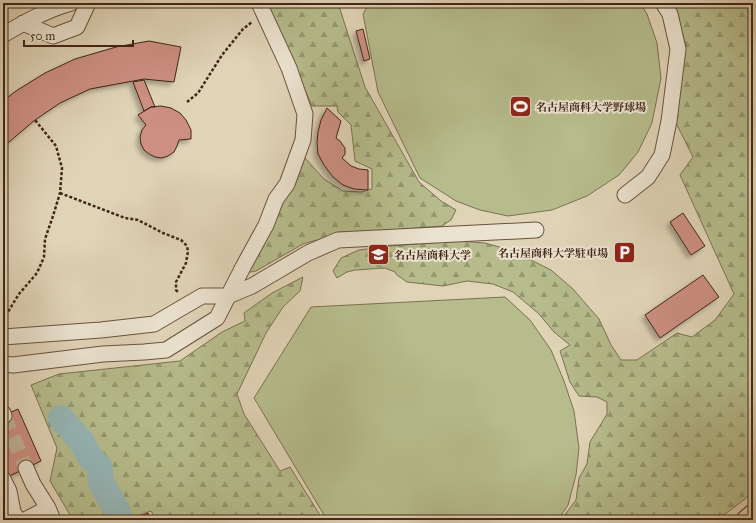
<svg xmlns="http://www.w3.org/2000/svg" width="756" height="523" viewBox="0 0 756 523" font-family="'IM FELL Great Primer','Noto Serif JP',serif">
<style>
.green{fill:#b6bc8c;stroke:#7c7151}
.forest{fill:url(#forest-firs);stroke:#7c7151}
.lines{fill:none;stroke-linecap:round;stroke-linejoin:round}
.river{stroke:#96b7b7;stroke-width:26}
.building{fill:#cc8f81;stroke:#412616;filter:url(#shadow)}
.minor-tunnel{stroke:#c0b197;stroke-width:15;stroke-dasharray:15 8;stroke-linecap:butt}
.minor-casing{stroke:#69523e;stroke-width:17}
.major-casing{stroke:#412616;stroke-width:21}
.path{stroke:#412616;stroke-width:2.5;stroke-dasharray:3 2;stroke-linecap:butt}
.minor{stroke:#ebe3d0;stroke-width:15}
.major{stroke:#e0d4b7;stroke-width:19}
.labels{text-anchor:middle;stroke-width:4;stroke-linejoin:round;paint-order:stroke}
.poi-label{font-size:11px;font-weight:bold;fill:#412616;stroke:#ebe3d0;text-anchor:start}
</style>
<defs>
<pattern id="forest-firs" width="22" height="20" patternUnits="userSpaceOnUse"><rect width="22" height="20" fill="#b6bc8c"/><path d="M5 1l3.5 6h-7zM16 11l3.5 6h-7z" fill="#969971"/></pattern>
<filter id="shadow"><feDropShadow dx="-3.5" dy="3.5" stdDeviation="2" flood-color="#0004"/></filter>
</defs>
<rect width="100%" height="100%" fill="#e0d4b7"/>
<filter id="stains"><feTurbulence type="fractalNoise" baseFrequency=".005" numOctaves="4"/><feColorMatrix values="0 0 0 0 .2 0 0 0 0 .09 0 0 0 0 .02 0 0 0 .5 -.17"/></filter>
<radialGradient id="worn" r=".72"><stop offset=".6" stop-color="#630" stop-opacity="0"/><stop offset="1" stop-color="#630" stop-opacity=".3"/></radialGradient>
<path class="green" d="M369 3H640L647 14 657 43 661 78 652 123 638 152 619 175 587 196 552 210 508 216 480 210 456 201 420 178 378 92 363 14Z
M505 297 530 320 551 350 564 381 574 411 579 448 576 475 568 505 558 520H327L254 398 311 307Z"/>
<path class="forest" d="M266 3H338L365 87 419 182 441 201 456 210 451 220 442 226 338 234 303 244 256 271 245 273 304 157 324 179 343 191 361 192 372 189V169L355 161 351 125 338 112 337 106H312Z
M672 3H753V493L717 520H561L576 500 579 478 587 464 590 442 607 414V402L597 397 579 396 570 382 560 351 570 345 554 332 539 314 513 292 493 284 467 281 443 286 407 282 397 275 395 272 385 268 355 270 347 272 337 278 333 271 341 258 359 250 390 246 456 241 485 243 503 248 525 257 551 270 572 288 599 319 611 345 621 360H637L677 333 692 337 715 320 734 294 680 175 693 157 675 121 686 45Z
M303 277 300 291 283 307 266 333 237 394 244 414 280 471 290 467 323 520H156L151 511 126 520H73L50 481 57 448 31 385 59 374 180 361 222 332 245 321 244 313 272 293Z"/>
<g class="lines">
<path class="river" d="M61 418 82 442 90 457 100 468 101 483 117 510 120 520"/>
</g>
<path class="building" d="M363 29 370 59 364 61 356 31Z
M149 41 181 47 174 82 144 79 90 89 60 103 35 120 9 142 3 148V101L16 91 45 73 75 59 116 47Z
M144 80 155 107H151L144 111 133 82Z
M161 106 171 108 180 113 186 120 191 130V139L179 140 177 146 174 152 168 156 162 158 155 157 149 154 144 150 141 144 140 137 142 130 146 125 138 115 151 107Z
M327 108 341 121 336 138 340 141 345 148V154L342 158 351 166 359 169 368 170V190L354 189 343 185 333 177 324 165 318 154 317 143 318 132 321 120Z
M683 213 705 246 691 255 670 222Z
M703 275 719 297 660 338 645 315Z
M18 409 41 461 3 479V416Z
M148 513 151 520H133Z"/>
<g class="lines">
<path class="minor-tunnel" d="M4 416 26 468"/>
<defs>
<path id="minor" d="M23 23 53 36 77 27 88 3
M3 35C25 22 46 10 71 3
M625 195 648 177 662 155 669 121 678 49 670 14 663 3
M3 337 101 330 154 324 202 296H228L252 286 308 253 338 240 536 230
M3 364 13 365 103 354 144 352 166 350 217 318 243 267 266 225 276 199 287 184 303 140 305 114 289 68 259 3
M3 413 4 416
M26 468 33 484 48 508 53 520
M3 479 9 491 13 512 18 520
M25 520 48 508"/>
<path id="major" d="M746 520 753 514"/>
</defs>
<use href="#minor" class="minor-casing"/>
<use href="#major" class="major-casing"/>
<path class="path" d="M187 102 198 93 222 55 243 29 252 22
M60 193 125 218 138 220 163 233 181 240 187 246 188 251 186 263 176 282V290L179 293
M3 320 19 294 37 273 44 257 45 239 53 216 60 193 62 168 56 146 35 120"/>
<use href="#minor" class="minor"/>
<use href="#major" class="major"/>
</g>
<defs>
<symbol id="stadium-square" viewBox="-11 -11 22 22"><rect x="-9" y="-9" width="18" height="18" rx="4" fill="#8f2418" stroke="#ebe3d0"/><path d="M0-5a6.5 5 0 1 0 0 10a6.5 5 0 1 0 0-10ZM-3.5-1.8h7v3.6h-7Z" fill="#fff"/></symbol>
<symbol id="parking-square" viewBox="-11 -11 22 22"><rect x="-9" y="-9" width="18" height="18" rx="4" fill="#8f2418" stroke="#ebe3d0"/><path d="M-3.5-5.5H1a3.5 3.5 0 0 1 0 7H-1V5.5H-3.5ZM-1-3.4V-.6H.8a1.4 1.4 0 0 0 0-2.8Z" fill="#fff"/></symbol>
<symbol id="university-square" viewBox="-11 -11 22 22"><rect x="-9" y="-9" width="18" height="18" rx="4" fill="#8f2418" stroke="#ebe3d0"/><path d="M0-5L7-2L0 1L-7-2ZM-4 1L0 2.5L4 1V4Q0 6-4 4Z" fill="#fff"/></symbol>
</defs>
<g fill-rule="evenodd">
<use href="#stadium-square" x="508" y="94" width="25" height="25"/>
<use href="#parking-square" x="612" y="240" width="25" height="25"/>
<use href="#university-square" x="366" y="242" width="25" height="25"/>
</g>
<g class="labels">
<g class="poi-label">
<text x="536" y="111">名古屋商科大学野球場</text>
<text x="608" y="257" text-anchor="end">名古屋商科大学駐車場</text>
<text x="394" y="259">名古屋商科大学</text>
</g>
</g>
<rect width="756" height="523" fill="none" stroke="#e0d4b7" stroke-width="16"/>
<rect x="4" y="4" width="748" height="515" fill="none" stroke="#412616" stroke-width="2"/>
<rect x="8" y="8" width="740" height="507" fill="none" stroke="#412616"/>
<path d="M24 40v6h109v-6" fill="none" stroke="#412616" stroke-width="2"/>
<text x="30" y="40" font-size="12" fill="#412616" stroke="#ebe3d0" stroke-width="3" paint-order="stroke">50 m</text>
<rect width="100%" height="100%" filter="url(#stains)"/>
<rect width="100%" height="100%" fill="url(#worn)"/>
</svg>
